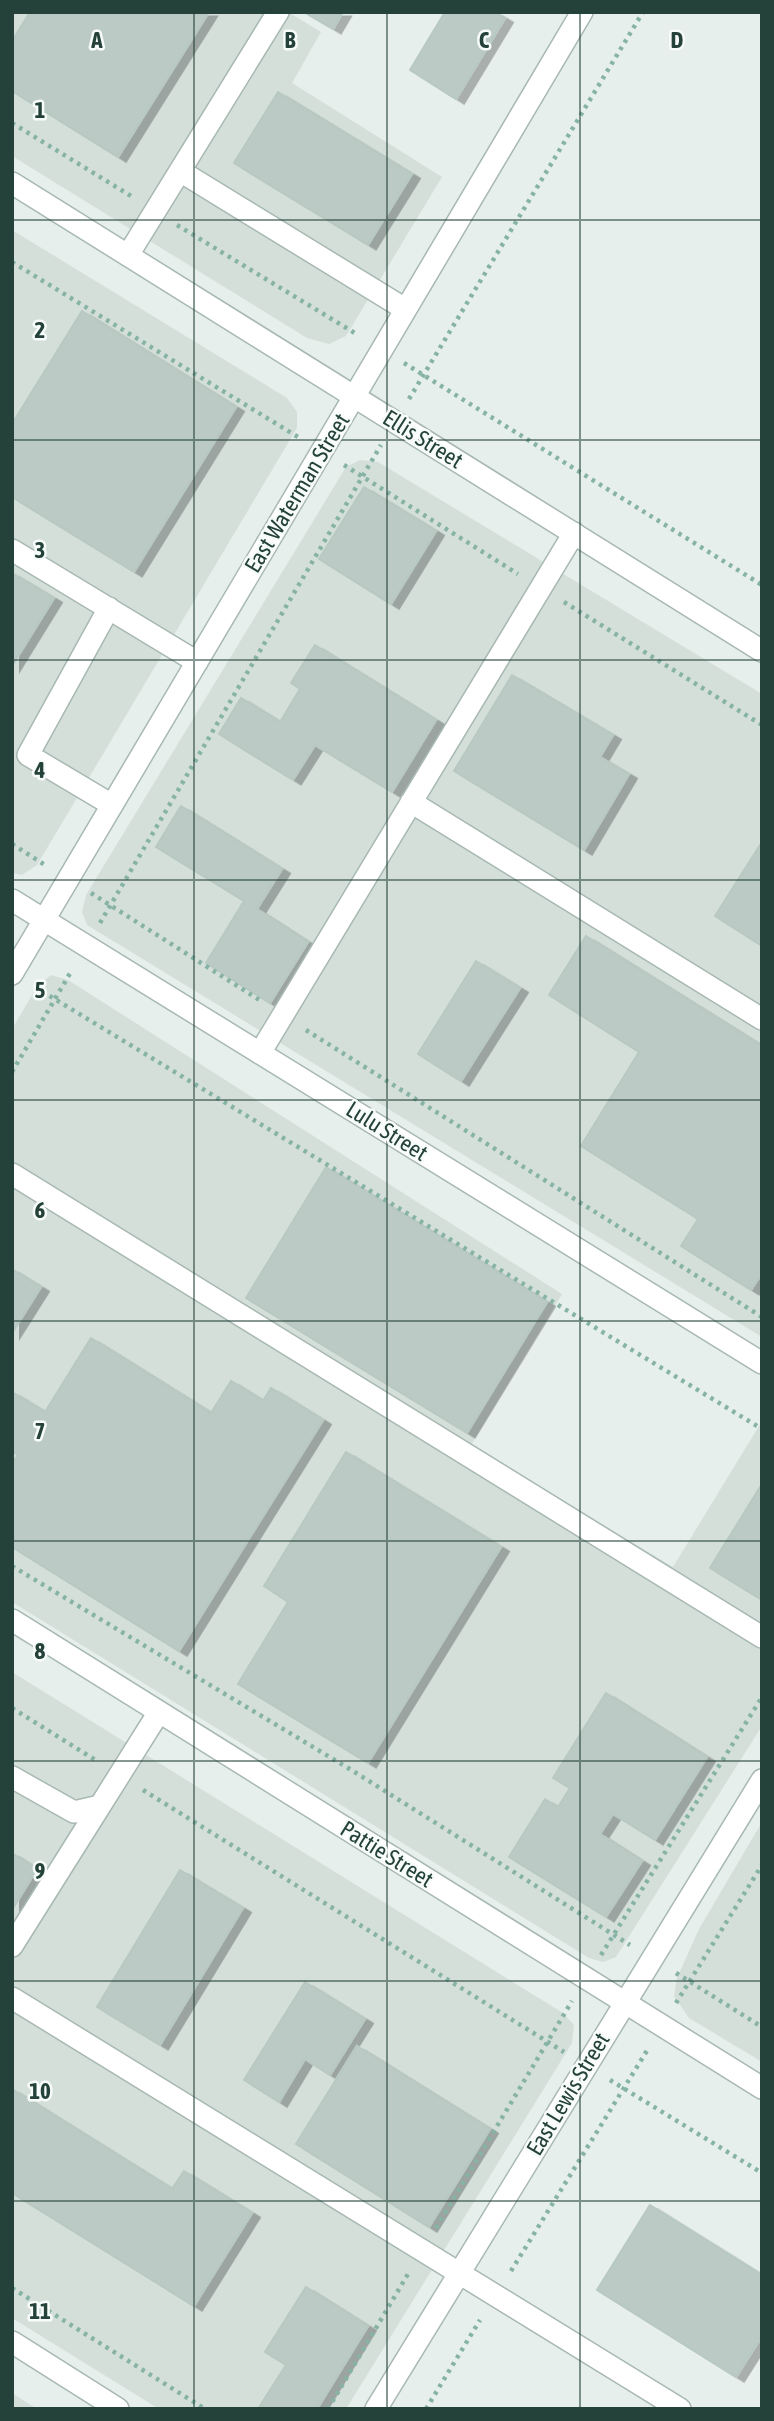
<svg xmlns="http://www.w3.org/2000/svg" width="774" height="2421" viewBox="0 0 774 2421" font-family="'Asap Condensed',sans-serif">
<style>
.built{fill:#d4dfda}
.building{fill:#bbcac4;stroke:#b8c9c2;stroke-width:2;filter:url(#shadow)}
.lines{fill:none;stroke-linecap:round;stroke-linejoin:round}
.service-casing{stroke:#a8b8b2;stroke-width:24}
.minor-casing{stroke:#a8b8b2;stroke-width:24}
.path{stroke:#86b3a5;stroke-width:4.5;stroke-dasharray:3.5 5;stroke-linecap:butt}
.service{stroke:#fff;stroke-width:21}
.minor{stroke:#fff;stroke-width:21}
.grid{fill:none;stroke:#24423a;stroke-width:2;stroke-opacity:0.55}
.labels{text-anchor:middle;stroke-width:5;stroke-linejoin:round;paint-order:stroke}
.street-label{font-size:23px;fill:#24423a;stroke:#f7fbf9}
.grid-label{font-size:23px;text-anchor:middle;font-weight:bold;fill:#24423a;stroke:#f7fbf9;stroke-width:5;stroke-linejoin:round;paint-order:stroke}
</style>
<defs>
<filter id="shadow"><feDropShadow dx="8" dy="4.5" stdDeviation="0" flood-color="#0004"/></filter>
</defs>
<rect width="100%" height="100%" fill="#e6efeb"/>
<path class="built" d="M12 12H288L321 32 292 83 442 177 346 336 329 344 307 338 12 156Z
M12 230 287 398 297 412V428L37 865 22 875 12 873Z
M360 460 378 462 762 694V1337L87 925 82 912 86 895 346 467Z
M51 975 68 980 562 1294 471 1445 673 1567 762 1421V1726L616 1957 603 1962 589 1958 12 1602V1029L38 985Z
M12 1672 563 2013 574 2025 572 2043 346 2409H159L12 2318Z
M762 1822V2062L689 2018 674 1996 677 1978 699 1929Z
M12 2393 37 2409H12Z"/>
<path class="building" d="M30 12H209L118 157 12 91V41Z
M304 12H343L333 29Z
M445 12H495L505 18 456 99 410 70Z
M278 92 412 174 368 245 234 163Z
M82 311 236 407 134 572 12 497V424Z
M364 487 436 531 391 604 319 559Z
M12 573 54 598 12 666Z
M315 645 436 720 392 792 315 745 293 780 219 734 241 698 280 722 300 689 291 683Z
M512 675 613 735 600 757 629 774 584 850 454 771Z
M181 806 282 869 257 909 308 942 270 1003 206 963 244 901 156 847Z
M762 842V946L715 916Z
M586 936 762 1046V1273L751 1290 681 1246 698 1219 581 1146 639 1052 549 995Z
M476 961 520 988 461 1081 418 1054Z
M326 1167 547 1302 467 1433 246 1298Z
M12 1269 41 1287 12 1333Z
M91 1338 211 1413 231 1381 263 1401 271 1388 323 1420 179 1651 12 1547V1464L18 1455 12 1451V1392L45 1412Z
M346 1452 501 1547 368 1763 238 1684 288 1602 264 1586Z
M760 1487 762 1488V1600L710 1568Z
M606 1693 707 1757 655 1840 613 1814 600 1834 642 1861 606 1917 509 1857 545 1799 558 1807 570 1788 553 1778Z
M12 1853 37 1869 12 1910Z
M180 1870 243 1908 160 2045 97 2007Z
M305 1982 365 2019 330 2075 305 2059 279 2102 244 2080Z
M357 2046 490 2129 429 2227 296 2144Z
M12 2089 172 2189 184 2171 252 2213 194 2306 12 2193Z
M650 2205 762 2275V2336L736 2377 597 2290Z
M306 2287 368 2326 317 2409H258L286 2365 265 2352Z"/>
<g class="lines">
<defs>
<path id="service" d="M180 171 405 309
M128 255 278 12
M12 550 197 662
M109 608 28 755 112 805
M411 802 762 1019
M260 1053 574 533
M12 1174 762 1637
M12 1777 74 1812 100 1806 159 1712
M12 1946 100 1806
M12 1998 680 2409"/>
<path id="minor" d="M12 183 762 651
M12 900 762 1363
M12 974 582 12
M12 1620 762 2088
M12 2342 118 2409
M376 2409 762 1780"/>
</defs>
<use href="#service" class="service-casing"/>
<use href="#minor" class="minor-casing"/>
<path class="path" d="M12 123 131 196
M177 225 358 335
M12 262 298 437
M404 363 762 585
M409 399 643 12
M344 465 518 574
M564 602 762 725
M12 844 45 865
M91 893 261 1001
M100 923 381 445
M35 987 762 1429
M306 1030 762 1317
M12 1072 72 970
M12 1566 353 1771 630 1945
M12 1708 97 1761
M143 1790 564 2052
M601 1955 762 1697
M676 1973 762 2027
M676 2003 762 1865
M610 2080 762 2173
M436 2228 572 2001
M511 2271 648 2049
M12 2288 205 2409
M328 2409 408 2274
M426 2409 480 2320"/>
<use href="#service" class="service"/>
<use href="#minor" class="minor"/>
</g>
<path class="grid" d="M194 12V2409M387 12V2409M580 12V2409M12 220H762M12 440H762M12 660H762M12 880H762M12 1100H762M12 1321H762M12 1541H762M12 1761H762M12 1981H762M12 2201H762"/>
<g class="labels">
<g class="street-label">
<text transform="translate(423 439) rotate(32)" y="8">Ellis Street</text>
<text transform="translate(297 493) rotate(-59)" y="8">East Waterman Street</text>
<text transform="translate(387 1131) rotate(32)" y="8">Lulu Street</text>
<text transform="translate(387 1854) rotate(32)" y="8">Pattie Street</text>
<text transform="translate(568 2094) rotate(-59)" y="8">East Lewis Street</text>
</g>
</g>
<g class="grid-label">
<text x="97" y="48">A</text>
<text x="290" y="48">B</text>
<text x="484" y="48">C</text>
<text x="677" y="48">D</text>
<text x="40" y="118">1</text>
<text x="40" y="338">2</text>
<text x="40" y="558">3</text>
<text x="40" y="778">4</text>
<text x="40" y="998">5</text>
<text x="40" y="1218">6</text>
<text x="40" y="1439">7</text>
<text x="40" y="1659">8</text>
<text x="40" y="1879">9</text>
<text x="40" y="2099">10</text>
<text x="40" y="2319">11</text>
</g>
<rect width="774" height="2421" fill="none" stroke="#24423a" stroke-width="28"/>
</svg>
